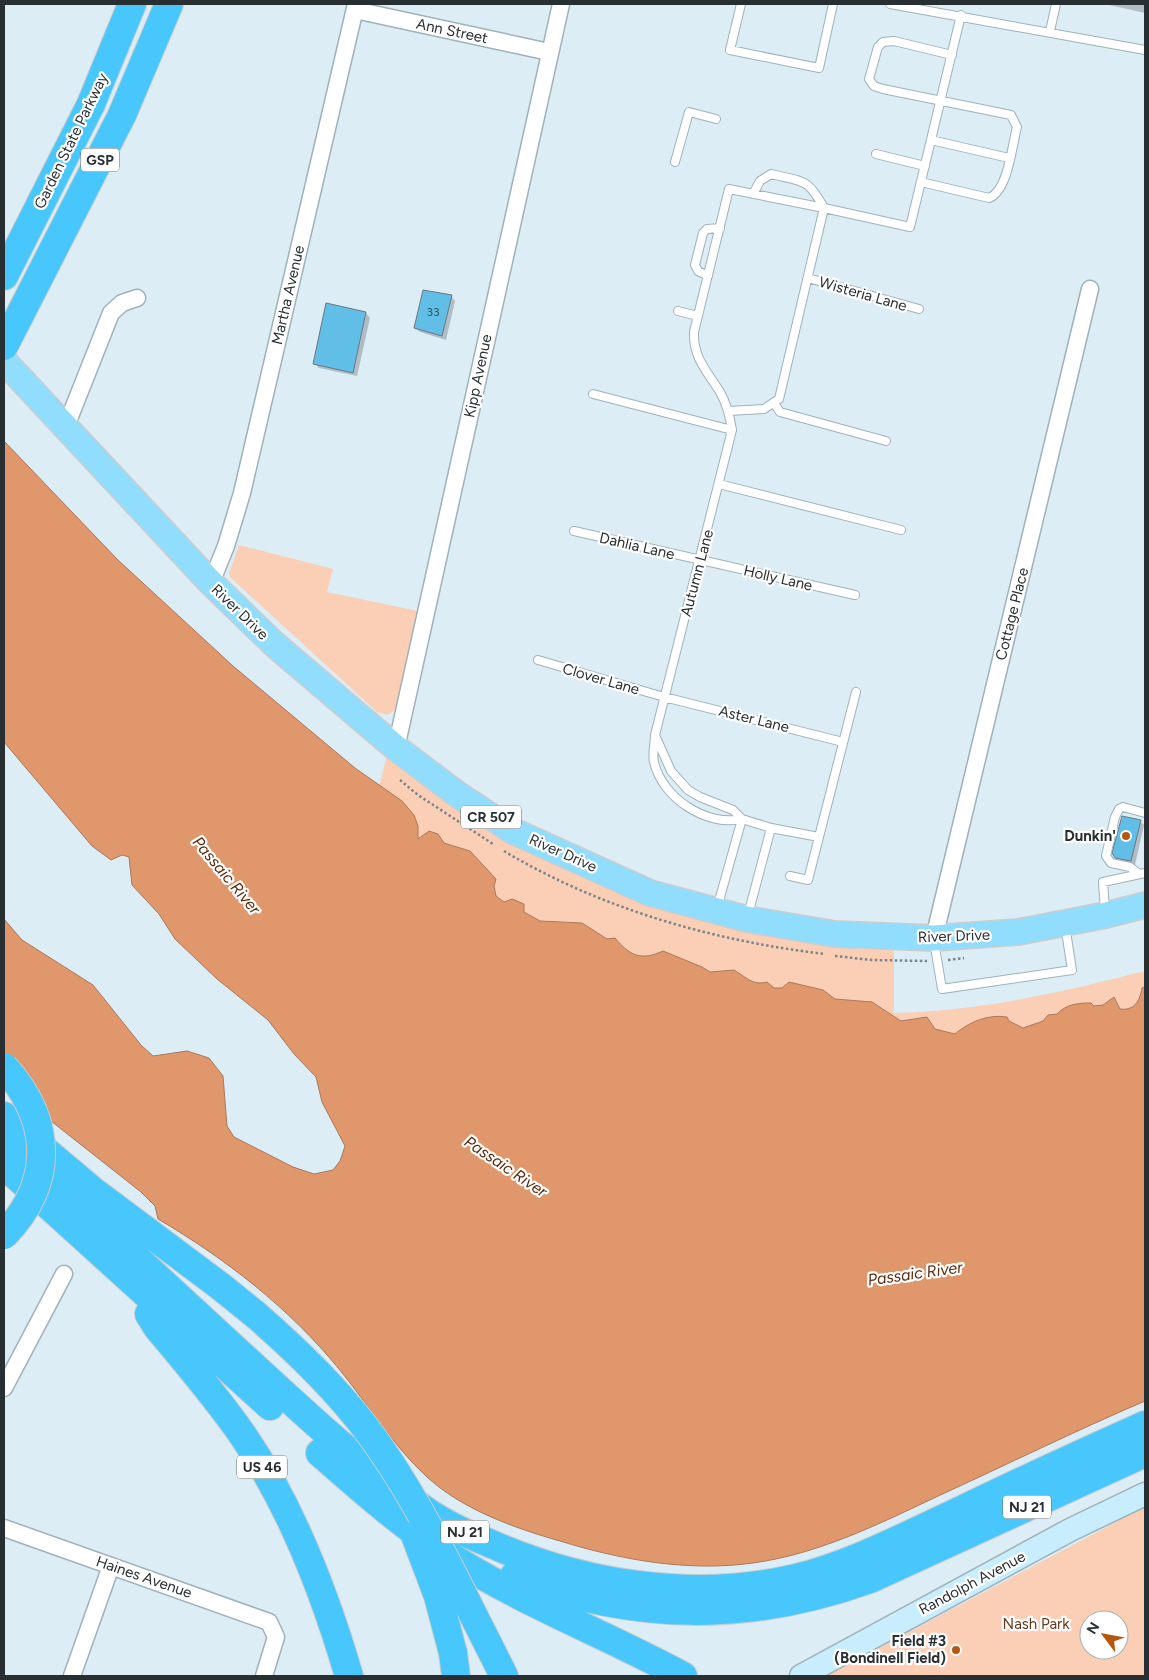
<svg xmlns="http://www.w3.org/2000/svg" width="1149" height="1680" viewBox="0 0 1149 1680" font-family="Figtree,sans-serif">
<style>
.green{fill:#fbcfb6;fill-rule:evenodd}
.water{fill:#e1976c;stroke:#aa785b}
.shadow{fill:#0003}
.building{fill:#61bee7;stroke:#69787f}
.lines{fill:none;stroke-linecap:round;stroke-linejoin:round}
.lane-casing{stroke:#a0b1b9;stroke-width:10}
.street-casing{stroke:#a0b1b9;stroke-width:19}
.secondary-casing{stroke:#a0b1b9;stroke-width:25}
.primary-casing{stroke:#cbcdce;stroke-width:28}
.highway-casing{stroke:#cbcdce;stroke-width:30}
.path{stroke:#79858a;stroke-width:2.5;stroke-dasharray:2.5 2.5;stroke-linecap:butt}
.lane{stroke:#fff;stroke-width:8}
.street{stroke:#fff;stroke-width:16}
.secondary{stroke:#c8eefe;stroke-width:22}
.primary{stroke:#91ddfd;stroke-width:25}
.highway{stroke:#47c7fb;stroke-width:28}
.highway-bridge-casing{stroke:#cbcdce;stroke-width:30;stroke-linecap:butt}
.highway-bridge{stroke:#47c7fb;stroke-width:28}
.poi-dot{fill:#b6570e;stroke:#fff;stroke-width:2}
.labels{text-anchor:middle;stroke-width:4.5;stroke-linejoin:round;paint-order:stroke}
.number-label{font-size:12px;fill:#36535f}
.shield{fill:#fff;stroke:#686d70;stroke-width:1}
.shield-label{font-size:14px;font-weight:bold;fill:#282f32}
.street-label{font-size:15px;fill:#282f32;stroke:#fff}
.poi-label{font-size:15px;font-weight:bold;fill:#282f32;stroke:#fff;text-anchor:end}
.park-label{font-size:15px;fill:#6a391b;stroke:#fff}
.water-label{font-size:16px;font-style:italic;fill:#592909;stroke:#fff}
</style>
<rect width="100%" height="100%" fill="#dcedf6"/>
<path class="green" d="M239 545 333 569 327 592 418 611 396 709 388 715 377 712 230 577 229 573Z
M390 743 513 831 650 893 894 937V1013C980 1011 1063 992 1145 971V987L1142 988C1140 1001 1134 1011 1120 1009L1114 997 1104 1005 1048 1015 1043 1021 1023 1028 1009 1021 965 1026 955 1034 935 1029 927 1017 901 1021 872 1002 835 999 823 990 774 988 767 982C753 986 746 977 734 970L710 972 702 967 663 951C641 961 630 956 615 938L607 939 582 923 540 921 524 912 512 899 504 902 496 896 494 886 457 847 444 843 438 834 418 840V826L379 787Z
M1145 1507V1676H826L1135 1512ZM1089 1620H1119V1650H1089Z"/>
<path class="water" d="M4 441 118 560 233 666 355 768 402 801 414 815 418 826V839L429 831 438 834 444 843 470 851 496 879 494 886 496 896 504 902 512 899 524 904V912L540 921 582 923 607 939 615 938C630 956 641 961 663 951L702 967 710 972 734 970C746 977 753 986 767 982L774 988H782L789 982 823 990 835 999 872 1002 901 1021 927 1017 935 1029 955 1034C969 1022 988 1014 1007 1017L1009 1021 1023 1028 1043 1021 1048 1015 1057 1014C1066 1004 1079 1003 1091 1003L1094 1006 1103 1005 1114 997 1120 1009C1134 1011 1140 1001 1142 988L1145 987V1401C1075 1431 1006 1465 936 1497 877 1525 818 1554 753 1563 689 1572 621 1560 560 1541 514 1528 461 1509 426 1476 394 1447 367 1403 339 1369 289 1308 226 1259 158 1219L155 1206 141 1192 4 1084V919L22 940 93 985 141 1045 153 1056 187 1051 209 1058 223 1076 227 1126 234 1137 293 1167 314 1174 333 1170 340 1161 345 1146 322 1102 316 1077 294 1054 268 1020 217 979 175 939 159 914 132 885 129 857 122 855 111 860 92 846 4 742Z"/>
<path class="shadow" d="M1105 4H1145V13Z
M451 296 455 301 446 340 420 332 415 328Z
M327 305 366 313 370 318 357 376 319 368 315 364Z
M1140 821 1144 825 1135 865 1121 862 1116 857Z"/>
<path class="building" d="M423 290 452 295 442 336 414 328Z
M326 303 366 312 353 373 313 364Z
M1122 816 1141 820 1131 861 1115 858 1112 853Z"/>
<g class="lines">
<defs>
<path id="lane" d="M741 4 730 50 819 68 833 4
M890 4 1145 50
M1050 31 1056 4
M931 140 1009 158
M876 154 925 166
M675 162 689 112 716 119
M921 182 989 198C1008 191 1012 146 1017 127L1011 115 883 89 874 86 869 79 878 47 883 42 894 41 952 55
M753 194 760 181 771 174C803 182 807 177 824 208L910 227 961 15
M708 276 698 271 695 265 703 233 707 229 720 228
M808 278 919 309
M678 311 698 316
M593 394 732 430
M774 403 780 412 886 441
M729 411 764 409 779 399 824 208 729 189 694 332C693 358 707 371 720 392 727 404 730 417 732 430L655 735C655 743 652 754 654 762 662 798 707 827 742 819
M719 484 901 530
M574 531 855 595
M538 660 664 697 843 742
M655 735 671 771 688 790 700 797 733 810 742 819 771 828 819 837 856 692
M1139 874 1130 867 1111 863 1106 856 1115 817 1119 809 1123 807 1145 813
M790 876 808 880 819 837
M717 908 742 819
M1105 911 1103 882 1145 873
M748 915 771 828
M934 941 942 989 1072 970 1065 925"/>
<path id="street" d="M355 10 549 52
M65 429 111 313 122 303 137 298
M211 583 226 546 242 493 356 4
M396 748 561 4
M934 938 1090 289
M4 1388 64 1274
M4 1528 269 1622 276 1637 264 1676
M72 1676 111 1566"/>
<path id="secondary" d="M801 1676 1070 1530 1145 1494"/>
<path id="primary" d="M4 361 211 583 274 644 396 748 457 794 513 831 650 893 747 919 834 934 934 938 1018 932 1106 915 1145 905"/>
<path id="highway" d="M4 276 91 104 132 4
M4 346 122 115 169 4
M4 1116 93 1191 220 1286 256 1315
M4 1136C77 1204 151 1272 225 1340 291 1400 355 1463 429 1513 447 1525 469 1535 489 1543 584 1585 694 1602 796 1578 850 1565 901 1538 951 1515 1015 1484 1080 1454 1145 1425
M4 1165 270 1406
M149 1314 157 1327C187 1363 218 1399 244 1437 293 1509 325 1594 349 1676
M320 1453C362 1490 405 1528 453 1558 526 1604 607 1635 683 1676
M514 1576C636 1621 748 1623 870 1579L1145 1453
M489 1646 504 1676
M453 1653 456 1676"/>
</defs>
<use href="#lane" class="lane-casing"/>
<use href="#street" class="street-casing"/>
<use href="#secondary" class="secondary-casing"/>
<use href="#primary" class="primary-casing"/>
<use href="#highway" class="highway-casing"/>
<path class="path" d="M400 780 418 795 493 844
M504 851C601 909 714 941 825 954
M835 956 872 960 927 961
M948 960 964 958"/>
<use href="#lane" class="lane"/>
<use href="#street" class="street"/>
<use href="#secondary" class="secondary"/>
<use href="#primary" class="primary"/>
<use href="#highway" class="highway"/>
<defs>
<path id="highway-bridge" d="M4 1067C52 1120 55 1182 4 1235
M256 1315C295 1349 333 1385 365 1427 416 1494 451 1572 489 1646
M415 1535 438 1596 453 1653"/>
</defs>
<use href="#highway-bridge" class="highway-bridge-casing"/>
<use href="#highway-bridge" class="highway-bridge"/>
</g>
<g class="poi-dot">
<circle cx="1126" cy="836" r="5"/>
<circle cx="956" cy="1650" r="5"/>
</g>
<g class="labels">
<g class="number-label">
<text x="433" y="316">33</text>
</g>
<g class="shield">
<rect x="81" y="148.5" width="38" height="23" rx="4"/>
<rect x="461" y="805.5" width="60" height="23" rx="4"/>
<rect x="237" y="1455.5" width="50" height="23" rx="4"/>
<rect x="1003" y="1495.5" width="48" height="23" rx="4"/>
<rect x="441" y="1520.5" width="48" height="23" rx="4"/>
</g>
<g class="shield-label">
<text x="100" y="165">GSP</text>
<text x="491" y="822">CR 507</text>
<text x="262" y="1472">US 46</text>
<text x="1027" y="1512">NJ 21</text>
<text x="465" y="1537">NJ 21</text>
</g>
<g class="street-label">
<text transform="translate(452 31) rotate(12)" y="5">Ann Street</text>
<text transform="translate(71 141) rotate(-64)" y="5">Garden State Parkway</text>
<text transform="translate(863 294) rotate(16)" y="5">Wisteria Lane</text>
<text transform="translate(288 295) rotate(-77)" y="5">Martha Avenue</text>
<text transform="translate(478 376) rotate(-78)" y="5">Kipp Avenue</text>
<text transform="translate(637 546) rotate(13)" y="5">Dahlia Lane</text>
<text transform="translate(697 573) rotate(-75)" y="5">Autumn Lane</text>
<text transform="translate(778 578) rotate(13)" y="5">Holly Lane</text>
<text transform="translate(240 612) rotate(44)" y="5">River Drive</text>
<text transform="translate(1012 614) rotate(-76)" y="5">Cottage Place</text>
<text transform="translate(601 679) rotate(16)" y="5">Clover Lane</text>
<text transform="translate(754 719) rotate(14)" y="5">Aster Lane</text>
<text transform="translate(563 853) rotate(24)" y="5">River Drive</text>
<text transform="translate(954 936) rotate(-2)" y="5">River Drive</text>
<text transform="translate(144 1577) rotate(19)" y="5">Haines Avenue</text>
<text transform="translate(972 1583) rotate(-28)" y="5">Randolph Avenue</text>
</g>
<g class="poi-label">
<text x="1116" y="841">Dunkin'</text>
<text x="946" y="1646">Field #3<tspan x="946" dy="17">(Bondinell Field)</tspan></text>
</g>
<g class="park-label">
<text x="1036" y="1629">Nash Park</text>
</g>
<g class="water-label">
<text transform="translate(227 875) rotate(50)" y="6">Passaic River</text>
<text transform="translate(506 1166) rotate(34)" y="6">Passaic River</text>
<text transform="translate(915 1273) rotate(-8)" y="6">Passaic River</text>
</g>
</g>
<rect width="1149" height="1680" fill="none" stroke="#282f32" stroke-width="10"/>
<g transform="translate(1104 1635) rotate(302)"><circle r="24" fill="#ffffff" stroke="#a9acad"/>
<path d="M0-4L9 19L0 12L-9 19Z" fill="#b6570e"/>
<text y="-8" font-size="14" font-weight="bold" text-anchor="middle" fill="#282f32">N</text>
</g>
</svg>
